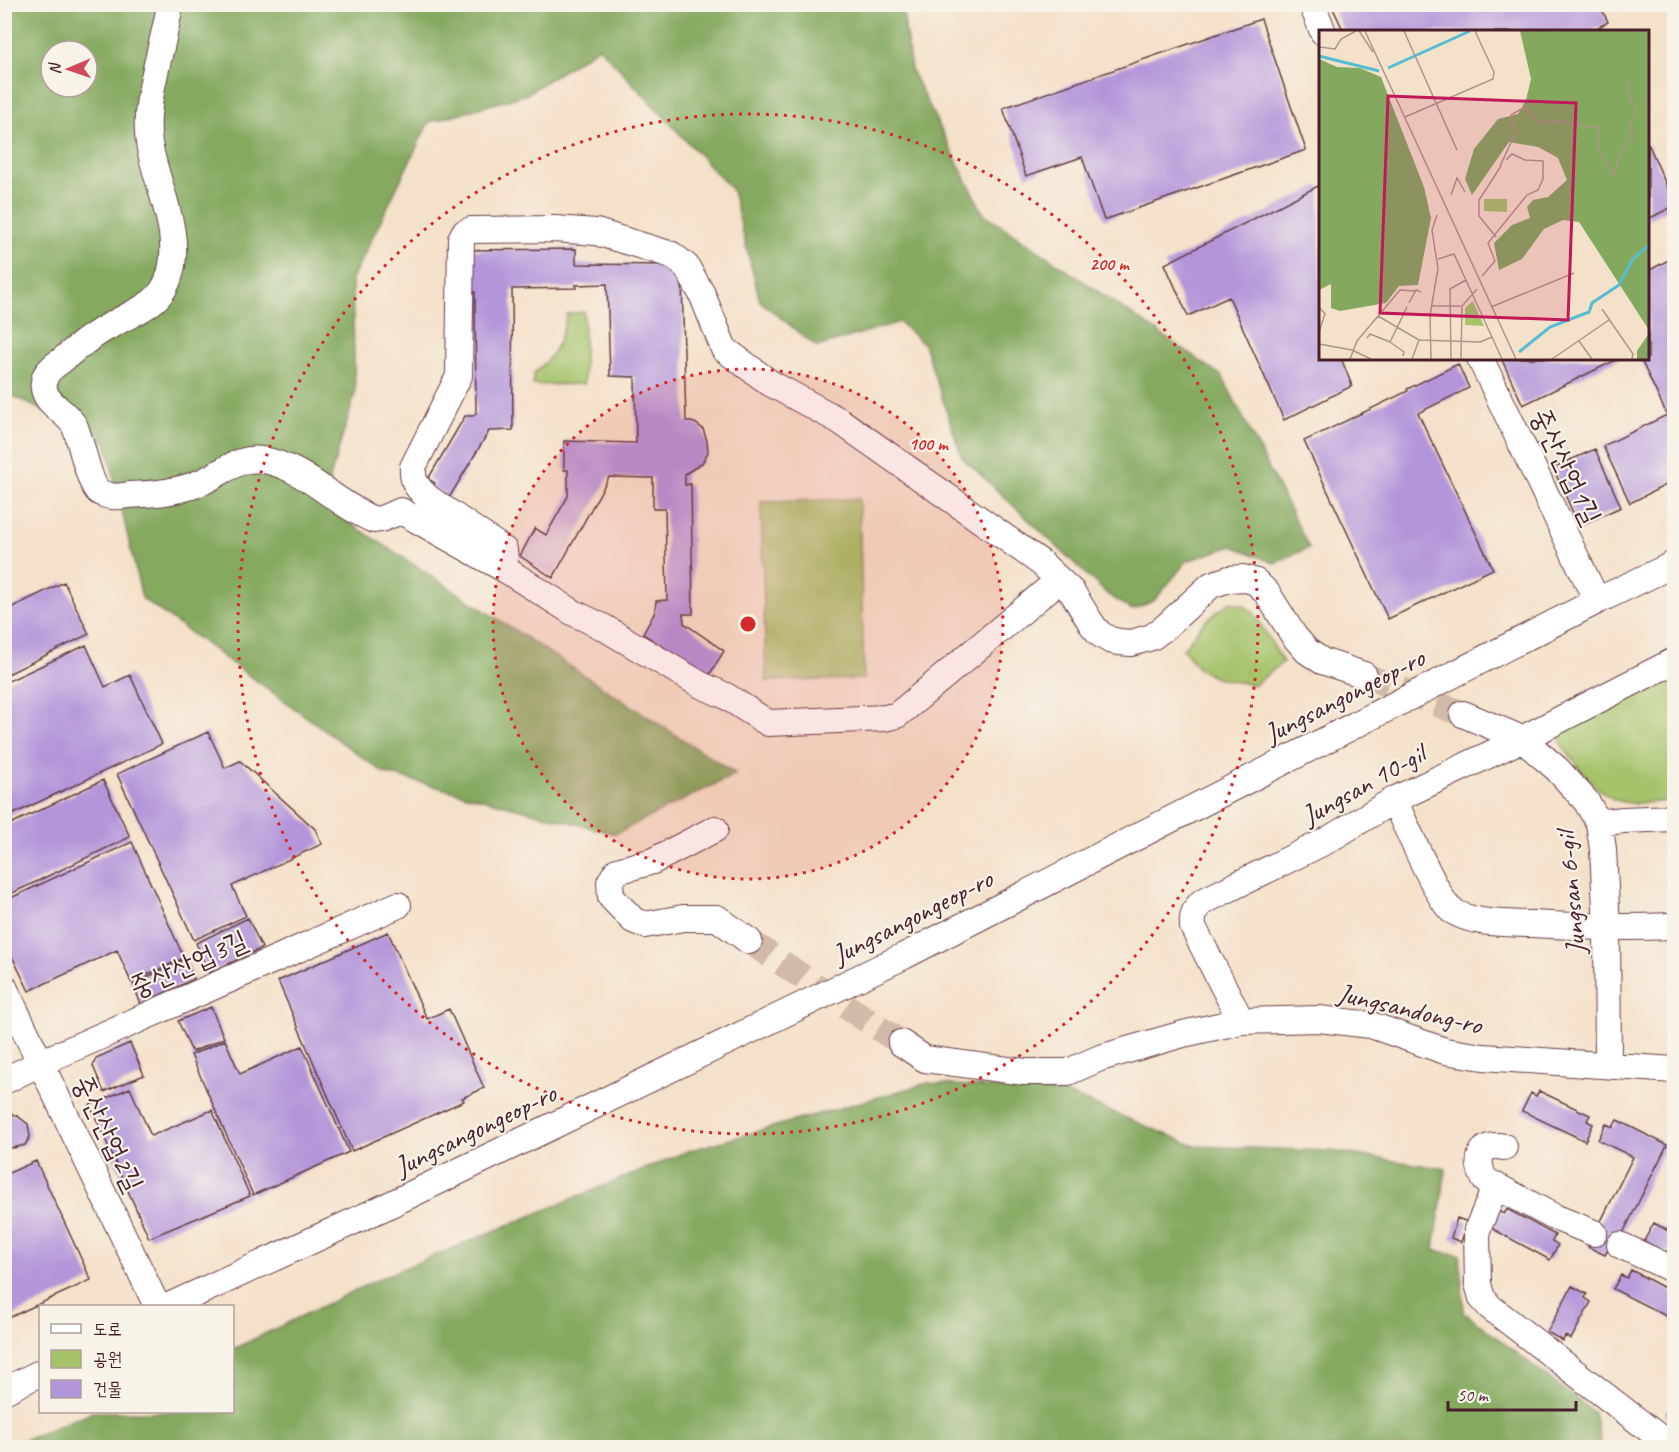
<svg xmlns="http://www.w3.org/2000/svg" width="1679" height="1452" viewBox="0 0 1679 1452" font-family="Caveat,'Poor Story',sans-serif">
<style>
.green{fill:#a6c36a;stroke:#78714a;stroke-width:1.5}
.forest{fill:#84a95e;stroke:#676444;stroke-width:1.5;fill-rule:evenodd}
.building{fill:#b396da}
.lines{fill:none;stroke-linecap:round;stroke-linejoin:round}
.minor-tunnel{stroke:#d2baa9;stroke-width:26;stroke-dasharray:26 13;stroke-linecap:butt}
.minor-casing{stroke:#643c43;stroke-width:28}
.minor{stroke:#fff;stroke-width:26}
.ring{fill:none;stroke:#d62828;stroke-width:3;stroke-dasharray:3 6}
.labels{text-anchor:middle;stroke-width:4.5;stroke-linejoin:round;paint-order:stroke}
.street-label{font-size:28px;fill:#4a1f2b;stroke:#f7f3e8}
.inset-river{fill:none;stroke:#55bcd2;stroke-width:3}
.inset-road{fill:none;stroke:#b0938a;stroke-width:1.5}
.view{fill:#c2185b;fill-opacity:0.15;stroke:#c2185b;stroke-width:3}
.inset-edge{fill:none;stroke:#4a1f2b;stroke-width:3}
.centre{fill:#d62828;stroke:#f7f3e8;stroke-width:3}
.ring-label{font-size:18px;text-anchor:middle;font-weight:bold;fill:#d62828;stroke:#f7f3e8;stroke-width:4.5;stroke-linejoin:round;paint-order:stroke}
</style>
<rect width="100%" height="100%" fill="#f7f3e8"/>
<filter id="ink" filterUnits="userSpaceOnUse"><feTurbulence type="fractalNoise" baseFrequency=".0167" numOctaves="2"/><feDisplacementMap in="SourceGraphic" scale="12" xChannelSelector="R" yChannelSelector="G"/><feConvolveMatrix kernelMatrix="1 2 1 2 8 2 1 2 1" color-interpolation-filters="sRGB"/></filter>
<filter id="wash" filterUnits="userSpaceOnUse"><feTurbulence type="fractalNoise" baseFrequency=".008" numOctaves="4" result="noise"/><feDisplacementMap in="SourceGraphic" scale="24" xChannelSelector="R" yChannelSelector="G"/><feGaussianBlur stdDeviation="1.35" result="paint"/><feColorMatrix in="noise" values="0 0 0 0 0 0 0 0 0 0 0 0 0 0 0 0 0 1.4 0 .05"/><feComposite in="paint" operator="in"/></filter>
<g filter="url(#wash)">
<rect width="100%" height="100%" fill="#f4e1c9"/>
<path class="green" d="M584 312V384L533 385 534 373C554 357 562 339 567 314Z
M859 499 864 679 766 681 761 502Z
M1230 602 1243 605 1254 613 1283 662 1254 685 1213 677 1198 668 1183 649 1203 623Z
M1674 678V801C1656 801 1631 807 1614 799 1594 791 1576 762 1562 745L1560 737 1564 730Z"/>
<path class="forest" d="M4 5H902L911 70 983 213 1222 376 1309 548 1274 563 1232 546 1187 561 1154 601 1132 610 1108 595 962 457 924 344 899 322 817 347 760 301 732 190 599 47 525 95 429 122 352 279 355 394 322 505 736 774 615 834 384 773 142 598 106 442 5 392ZM51 51H87V87H51Z
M928 1083 1065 1093 1195 1146 1331 1151 1446 1169 1434 1250 1460 1255 1464 1312 1594 1413 1602 1447H7L92 1412H232L233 1349 385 1276 688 1151Z"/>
<g id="blocks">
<path class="building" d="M1331 4H1599L1608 22 1589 32H1344Z
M1261 19 1306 150 1104 220 1082 157 1026 176 1003 108Z
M1648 143 1674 203V206L1648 219Z
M1320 185V358H1341L1352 386 1284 420 1229 297 1188 316 1165 264Z
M576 249V264L670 265 682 282 686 421 695 423 703 429 707 441 708 452 702 463 685 474V485L691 484 693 614H683L684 623 724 651 708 677 643 634 655 612 656 601 667 600 665 509H653V478L609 477 553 578 520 556 535 528 546 535 568 496V470H564V441L636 443 635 377 610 376 607 284 576 285 577 288 512 289 513 430 489 431 449 498 432 488 435 483 428 479 465 416H473L476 413 475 292H469L468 250Z
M1674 257V481L1630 503 1603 446 1667 415 1640 358H1648V271Z
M1501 358H1620L1523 405Z
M1458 364 1469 388 1418 413 1493 569 1388 619 1304 441 1408 391 1407 389Z
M1595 449 1621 507 1579 526 1553 468Z
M64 582 89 634 4 676V611Z
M86 645 105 687 130 675 162 744 7 817 4 812V683Z
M208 732 225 768 240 761 315 829 322 844 232 886 246 916 194 940 117 774Z
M103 780 130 837 4 897V827Z
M132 842 184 958 131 982 117 950 29 991 4 940V901Z
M248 918 262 948 209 973 196 943Z
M388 932 427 1019 449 1009 484 1088 462 1098 464 1101 352 1151 278 981Z
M185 959 194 979 141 1004 133 984Z
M211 1007 224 1038 192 1052 178 1021Z
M225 1040 240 1074 302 1046 349 1152 253 1195 191 1055Z
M130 1043 144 1075 104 1092 93 1066 96 1058Z
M130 1088 151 1136 212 1110 250 1196 149 1238 90 1105Z
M1539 1091 1590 1115 1587 1121 1593 1124 1585 1141 1522 1111 1531 1093 1536 1096Z
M4 1113 16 1115 28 1124 30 1137 25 1145 13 1148 4 1146Z
M1617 1120 1667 1145 1613 1253 1608 1250 1605 1255 1588 1247 1633 1157 1598 1140 1606 1124 1613 1127Z
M36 1161 91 1280 4 1320V1175Z
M1507 1209 1555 1235 1552 1241 1558 1245 1550 1260 1489 1227 1498 1211 1504 1214Z
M1457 1218 1468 1222 1461 1242 1451 1238Z
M1654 1223 1674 1234V1253L1668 1250 1666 1253 1644 1241Z
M1631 1270 1674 1293V1320L1613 1289 1621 1275 1627 1278Z
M1572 1286 1587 1294 1585 1298 1591 1302 1571 1339 1565 1336 1563 1341 1547 1332Z
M1674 1396V1420L1665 1415Z"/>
</g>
</g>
<g filter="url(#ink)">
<use href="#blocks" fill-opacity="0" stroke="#643c43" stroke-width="1.5"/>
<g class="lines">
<path class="minor-tunnel" d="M1364 675 1463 714
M749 941 901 1043"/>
<defs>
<path id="minor" d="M170 4C164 47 142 102 149 143 156 186 185 236 168 280 159 305 134 312 113 324 94 334 77 347 61 361 54 366 45 372 44 381 40 403 67 410 75 427 81 441 89 483 98 491 100 493 108 496 111 496 116 497 123 496 129 495 154 494 180 492 204 481 223 472 240 456 263 460 305 467 335 504 374 520L381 519 401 511 506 570
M1312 4 1323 32
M1480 358 1597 601
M1059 580 906 708 897 715 885 718 768 723 726 696 701 685 603 627 574 613 506 570 504 550 428 498C417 487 412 483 413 467L459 376 461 239 464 233 471 230 555 229 596 232 672 255 686 266 702 294 724 349 770 383 840 421 1040 562 1072 592 1093 626 1100 634 1110 640 1119 642 1131 643 1152 637 1163 629 1211 585 1229 579 1243 578 1256 582 1267 593 1294 636 1307 651 1322 661 1364 675
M1463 714 1522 739 1557 769 1586 801 1599 823 1603 849 1607 928 1608 1064
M1394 800C1403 819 1439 901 1451 910 1473 925 1507 923 1532 924 1580 927 1627 928 1674 926
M1599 823 1623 820 1674 818
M715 829 653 861 617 871 610 882 611 897 633 920 645 925 683 918H717L749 941
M4 987 157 1306
M1241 1021 1193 927C1192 916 1194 910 1202 902L1326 841 1394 800 1522 739 1674 661
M901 1043 925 1059 1025 1072H1068L1100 1058 1183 1034 1241 1021 1319 1019 1371 1025 1445 1051 1483 1057 1674 1070
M4 1081 40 1063 398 905
M1504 1147C1478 1141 1475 1162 1485 1180L1554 1217 1594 1233
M1495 1188 1477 1230 1478 1284 1482 1298 1490 1307 1673 1448
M1620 1245 1674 1270
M169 1306 387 1206 904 956 1597 601 1674 564
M4 1391 40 1373"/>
</defs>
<use href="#minor" class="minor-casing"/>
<use href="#minor" class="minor"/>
</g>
</g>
<circle cx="748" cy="624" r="255" fill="#d62828" fill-opacity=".12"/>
<g class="ring">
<circle cx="748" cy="624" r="255"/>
<circle cx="748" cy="624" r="510"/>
</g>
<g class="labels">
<g class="street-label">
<text transform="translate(1567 466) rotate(64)" y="10">중산산업1길</text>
<text transform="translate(1344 695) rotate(-27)" y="10">Jungsangongeop-ro</text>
<text transform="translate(1363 784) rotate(-29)" y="10">Jungsan 10-gil</text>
<text transform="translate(1570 893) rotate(-95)" y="10">Jungsan 6-gil</text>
<text transform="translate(912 916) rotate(-27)" y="10">Jungsangongeop-ro</text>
<text transform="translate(188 963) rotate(-24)" y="10">중산산업3길</text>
<text transform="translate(1410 1008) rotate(13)" y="10">Jungsandong-ro</text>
<text transform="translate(475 1129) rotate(-26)" y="10">Jungsangongeop-ro</text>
<text transform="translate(109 1133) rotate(64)" y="10">중산산업2길</text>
</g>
</g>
<g transform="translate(1319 30)">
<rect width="330" height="330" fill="#f4e1c9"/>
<path d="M165 169H188V182L165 181ZM154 271 165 296 146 295V278Z" fill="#a6c36a"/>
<path d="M201 1H330V300L260 192 244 190 225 199 203 229 180 240 175 213 193 195 211 188 208 177 214 170 229 167 248 150 239 128 219 117 190 112 153 165 146 149 155 119 179 89 199 84 207 70 212 49ZM0 29 18 37 41 38 62 47 105 157 112 188 99 255 80 256 67 273 21 281 12 278V254L0 260ZM330 303V329H318V321Z" fill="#84a95e"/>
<path class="inset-river" d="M0 26 60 41M69 38 151 1M200 322 231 297 270 282 273 273 300 255 313 230 330 215"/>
<path class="inset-road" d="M40 1 54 22M46 1 197 329M85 1 138 120M0 17 16 19 22 9 37 1M86 87 174 49 175 42 156 1M181 136 196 104 192 85 206 77 220 93 240 91 280 98 279 118 295 147 300 125 314 107 310 92 318 80 311 70 309 49M132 165 138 148 146 162M177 207 160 186V170L182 136M119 229 135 224 183 329M163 246 176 231 169 213 208 165 219 160 224 149V131L206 130 193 124 187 130M90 273 97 260 102 262M112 276H143L158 259M0 277 6 284 0 302M172 277 255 243M283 279 314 324 313 329M59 286 100 310 161 312 173 307M48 308 51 304 71 312 88 277M260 311 273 329M71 312 85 322 84 326M0 314 33 320 52 329M31 329 38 311 81 260 96 261M93 329 100 310M112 329 111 285 119 239 113 200 118 185M132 329 131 259 147 250M142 329 143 276M233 329 290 290"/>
<path class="view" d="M69 66 257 73 249 290 61 283Z"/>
<rect width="330" height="330" class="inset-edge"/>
</g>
<circle cx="748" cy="624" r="9" class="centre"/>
<g class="ring-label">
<text x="1109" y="270">200 m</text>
<text x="928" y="450">100 m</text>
</g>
<rect width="1679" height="1452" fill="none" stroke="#f7f3e8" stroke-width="24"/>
<rect x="39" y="1305" width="195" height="108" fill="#f7f3e8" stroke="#b29e9c" stroke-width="1.5"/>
<rect x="51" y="1324" width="30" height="9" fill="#ffffff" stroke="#b29e9c" stroke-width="1.5"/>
<text x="93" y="1335" font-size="18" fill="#4a1f2b">도로</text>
<rect x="51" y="1350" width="30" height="18" fill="#a6c36a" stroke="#b29e9c" stroke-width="1.5"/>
<text x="93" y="1365" font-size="18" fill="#4a1f2b">공원</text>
<rect x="51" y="1380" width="30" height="18" fill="#b396da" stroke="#b29e9c" stroke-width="1.5"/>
<text x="93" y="1395" font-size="18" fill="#4a1f2b">건물</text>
<g transform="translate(69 69) rotate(268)"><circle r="28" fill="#f7f3e8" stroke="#b29e9c" stroke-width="1.5"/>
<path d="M0-4.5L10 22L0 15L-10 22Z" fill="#d1495b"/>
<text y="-9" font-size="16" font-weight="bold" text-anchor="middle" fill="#4a1f2b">N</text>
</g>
<path d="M1448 1401v9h128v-9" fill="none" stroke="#4a1f2b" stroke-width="3"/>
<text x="1457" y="1401" font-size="18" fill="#4a1f2b" stroke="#f7f3e8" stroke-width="4.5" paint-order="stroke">50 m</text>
</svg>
